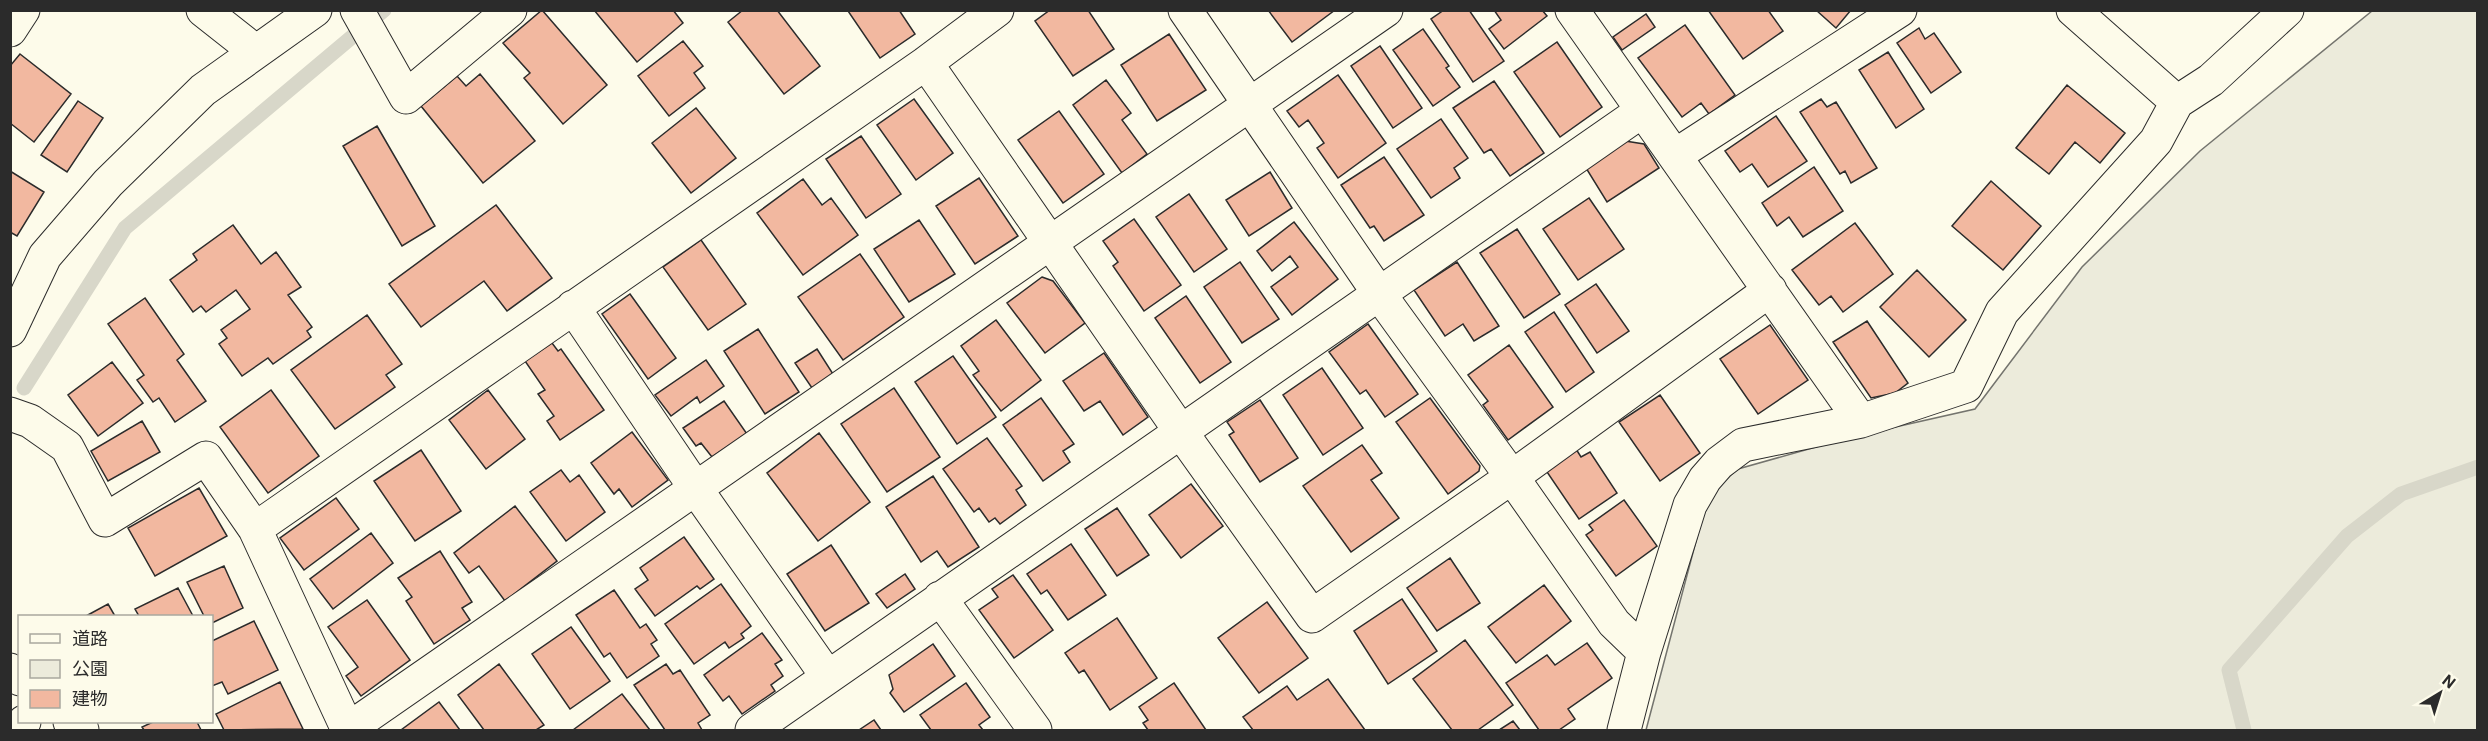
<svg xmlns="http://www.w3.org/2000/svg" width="2488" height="741" viewBox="0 0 2488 741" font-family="Roboto,'Noto Sans JP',sans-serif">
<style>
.green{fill:#ecebdb;stroke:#74746e;stroke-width:1.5}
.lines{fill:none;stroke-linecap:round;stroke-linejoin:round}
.stream{stroke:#d8d7c9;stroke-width:15}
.building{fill:#f2b8a0;stroke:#2b2b2b;stroke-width:1.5}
.minor-casing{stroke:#2b2b2b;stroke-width:35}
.minor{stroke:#fdfbea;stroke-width:33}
</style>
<rect width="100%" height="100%" fill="#fdfbea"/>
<path class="green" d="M2372 11H2477V730H1646L1704 511 1716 488 1738 469 1851 437 1975 409 2082 267 2200 151Z"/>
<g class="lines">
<path class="stream" d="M24 388 125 228 384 10
M2244 730 2229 670 2347 536 2401 494 2478 467"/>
</g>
<path class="building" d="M542 10 607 85 563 124 524 78 530 73 503 43Z
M594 10H673L683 23 637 62Z
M743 10H777L820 66 784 94 728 22Z
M899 10 915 34 880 58 848 11Z
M1050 10H1088L1114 49 1073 76 1035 21Z
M1268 10H1335L1292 42Z
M1444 10H1469L1504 61 1473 82 1431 19Z
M1494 10H1542L1547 16 1504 49 1489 29 1501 20Z
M1708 10H1768L1783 31 1743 59Z
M1816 10H1851L1836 28Z
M1646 14 1655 27 1622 50 1613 37Z
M1685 25 1735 95 1709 114 1701 103 1682 117 1638 58Z
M1919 28 1925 39 1934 33 1961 72 1931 93 1897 43Z
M1423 29 1449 66 1446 68 1460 87 1433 106 1393 50Z
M1169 34 1206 90 1157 121 1121 65Z
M683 41 703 66 694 73 705 88 669 116 638 76Z
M1557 42 1602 107 1560 137 1514 72Z
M1380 46 1422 108 1393 128 1351 66Z
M1888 52 1924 109 1896 128 1859 70Z
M20 54 71 94 34 142 10 123V66Z
M480 74 535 141 483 183 421 106 457 76 466 86Z
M1338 75 1386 143 1338 178 1317 148 1324 143 1308 120 1299 127 1287 111Z
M1106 80 1131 113 1122 120 1147 154 1122 173 1073 105Z
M1494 81 1544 153 1510 176 1491 149 1484 153 1453 108Z
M2067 85 2125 133 2100 163 2075 142 2049 174 2016 148Z
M914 99 953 153 916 180 877 125Z
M1821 99 1827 107 1836 102 1877 168 1851 183 1845 171 1840 174 1800 112Z
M78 101 103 118 67 172 41 155Z
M696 108 736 158 691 193 652 143Z
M1059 111 1104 174 1063 203 1018 140Z
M1776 116 1807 161 1768 187 1752 164 1740 172 1725 151Z
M1441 119 1468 158 1454 168 1460 178 1431 198 1397 149Z
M377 126 435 226 402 246 343 146Z
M861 136 901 194 866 218 826 159Z
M1625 141 1644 144 1659 168 1607 202 1586 168Z
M1384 157 1424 215 1384 241 1374 226 1370 228 1341 185Z
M1814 167 1843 211 1803 237 1789 217 1777 226 1762 203Z
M10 171 44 192 17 236 10 232Z
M1270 172 1292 208 1249 236 1226 200Z
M979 178 1018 236 975 264 936 206Z
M803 179 822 205 831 198 858 235 803 275 757 213Z
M1991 181 2041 226 2003 270 1952 226Z
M1189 194 1227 249 1194 272 1156 217Z
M1589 198 1624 249 1578 280 1543 229Z
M496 205 552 278 507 311 484 281 421 327 389 284Z
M1134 219 1181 285 1144 311 1113 266 1118 262 1103 241Z
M919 220 955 274 909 302 874 249Z
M1294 222 1338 279 1292 315 1271 287 1298 267 1290 256 1272 271 1257 251Z
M1855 223 1893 274 1843 312 1831 296 1819 305 1792 270Z
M233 225 261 264 276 252 301 287 288 295 312 327 307 331 311 337 273 364 268 358 242 376 219 344 227 338 221 330 250 309 236 290 206 312 201 306 193 312 170 280 197 260 193 254Z
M1517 229 1560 294 1524 318 1480 253Z
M701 240 746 304 708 330 663 267Z
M860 254 904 317 843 360 798 297Z
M1240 262 1279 319 1242 343 1204 287Z
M1457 262 1499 326 1474 341 1463 324 1445 336 1414 290Z
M1917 270 1966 320 1929 357 1880 307Z
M1042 277 1053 281 1085 323 1045 353 1007 303Z
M1596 284 1629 331 1597 353 1565 305Z
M630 294 676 358 648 379 602 314Z
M1186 296 1231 362 1200 383 1155 318Z
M145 298 184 354 177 360 206 401 175 422 159 398 153 402 137 380 144 375 108 324Z
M1554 312 1594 372 1566 392 1525 332Z
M367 315 402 364 386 375 395 387 335 429 291 370Z
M996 320 1041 380 1001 411 973 375 979 371 961 346Z
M1867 321 1908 383 1895 393 1871 398 1833 342Z
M1368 324 1418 394 1385 417 1366 390 1360 394 1329 352Z
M1770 325 1808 380 1758 414 1720 359Z
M758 329 799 392 765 414 724 351Z
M552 343 558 351 561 349 604 410 560 440 547 421 554 416 538 394 545 390 525 361Z
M1509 345 1553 407 1508 440 1483 405 1488 401 1468 375Z
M817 349 833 374 812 388 795 363Z
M1104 353 1148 417 1123 435 1100 401 1084 411 1063 381Z
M953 356 996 417 957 444 915 382Z
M706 360 724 386 700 403 697 397 671 416 655 395Z
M112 362 143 403 98 436 68 395Z
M1322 368 1363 428 1323 455 1283 395Z
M894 388 940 457 887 492 841 424Z
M271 390 319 456 268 493 220 427Z
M488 390 525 439 486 469 449 420Z
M1660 395 1700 453 1660 481 1619 422Z
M1041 398 1074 444 1063 451 1070 462 1043 481 1003 425Z
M1430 398 1480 466 1479 471 1448 494 1396 422Z
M1260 400 1298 458 1260 482 1229 435 1234 432 1227 422Z
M724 401 747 434 712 457 701 443 696 446 683 428Z
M142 421 160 452 108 481 91 451Z
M632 432 668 480 632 507 619 489 614 494 591 463Z
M819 433 870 502 818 541 767 473Z
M987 438 1022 486 1016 490 1026 505 1000 524 995 518 989 522 979 508 974 512 943 469Z
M1362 445 1382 473 1371 480 1399 518 1351 552 1303 486Z
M1576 449 1581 457 1590 452 1617 493 1579 519 1545 469Z
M421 450 461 511 415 541 374 481Z
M561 470 570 482 579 475 605 512 566 541 530 492Z
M933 476 979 547 948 567 937 551 921 562 886 507Z
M1191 484 1223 526 1181 558 1149 515Z
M199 488 227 536 155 576 128 528Z
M336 498 359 529 304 570 280 538Z
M1624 500 1657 546 1616 576 1586 535 1593 530 1589 525Z
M515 506 557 561 505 601 479 566 469 573 454 553Z
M1117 508 1149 555 1117 576 1085 529Z
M371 533 393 563 333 609 310 579Z
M684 537 714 579 700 589 697 586 655 616 635 589 648 580 640 568Z
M1071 544 1106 595 1068 620 1047 590 1041 594 1027 574Z
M831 545 869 603 825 631 787 574Z
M440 551 472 602 462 608 470 620 434 644 406 601 412 597 398 578Z
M1450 558 1480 603 1437 631 1407 588Z
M224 566 243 608 212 623V616H204L187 582Z
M905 574 915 589 887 608 876 594Z
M1013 575 1053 630 1014 658 979 610 998 597 992 589Z
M721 584 751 626 741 634 744 638 729 648 725 642 694 664 665 624Z
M1544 585 1571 621 1516 663 1488 627Z
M178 588 193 616H139L135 609Z
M614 590 640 628 646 624 657 640 651 644 659 656 627 678 610 653 604 657 576 615Z
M1402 599 1437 651 1388 684 1354 631Z
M367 600 410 660 361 696 346 676 358 667 328 627Z
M1267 602 1308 658 1259 693 1218 638Z
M108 604 115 616H86Z
M1117 618 1157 678 1110 710 1084 670 1079 673 1065 653Z
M254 621 278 670 228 694 222 682 212 686V641Z
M571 627 610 681 570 709 532 654Z
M762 633 782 660 775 664 783 676 771 685 775 691 742 714 729 696 723 701 704 675Z
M1465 640 1513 705 1478 730H1452L1413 679Z
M1587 643 1612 678 1568 709 1575 719 1559 730H1539L1506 683 1547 655 1555 665Z
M933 644 955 676 904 712 890 693 893 689 889 675Z
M499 664 544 725 536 730H484L458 695Z
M666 664 673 674 680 670 710 715 698 723 702 730H665L634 685Z
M1328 679 1365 730H1253L1243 717 1287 686 1297 700Z
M280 682 303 729 224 730 216 714Z
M966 683 990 717 979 725 983 730H931L920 715Z
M1174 683 1206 730H1148L1143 723 1148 720 1139 707Z
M622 694 650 730H573Z
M439 702 460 730H401Z
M874 720 881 730H859Z
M1513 721 1520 730H1499Z
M153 722H197L201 730H144L142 727Z"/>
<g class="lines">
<defs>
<path id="minor" d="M203 10 255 51
M357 10 406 97 510 10
M1185 10 1380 295 1512 477 1614 623 1644 652
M1572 10 1861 421
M2073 10 2177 102
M10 30 23 10
M926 63 1181 432 1312 616 1512 477 1770 290
M1676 155 1900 10
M573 307 696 489 827 676
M10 330 45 256 108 183 203 90 315 10
M10 414 30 421 67 447 105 520 206 458 255 529 348 730
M255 529 926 63 997 10
M940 598 1035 730
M10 670 20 679
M70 722 82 730
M17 730 24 722
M347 730 1386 10
M752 730 1642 111
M1624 730 1644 652 1690 505 1705 479 1719 463 1743 445 1861 421 1966 386 2002 312 2156 141 2177 102 2211 80 2287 10"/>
</defs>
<use href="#minor" class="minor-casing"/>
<use href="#minor" class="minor"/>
</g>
<rect width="2488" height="741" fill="none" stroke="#2b2b2b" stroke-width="24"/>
<rect x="18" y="615" width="195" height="108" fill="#fdfbea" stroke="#a9a89e" stroke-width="1.5"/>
<rect x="30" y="634" width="30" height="9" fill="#fdfbea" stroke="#a9a89e" stroke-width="1.5"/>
<text x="72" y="645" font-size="18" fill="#2b2b2b">道路</text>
<rect x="30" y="660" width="30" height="18" fill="#ecebdb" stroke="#a9a89e" stroke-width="1.5"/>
<text x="72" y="675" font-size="18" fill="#2b2b2b">公園</text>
<rect x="30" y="690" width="30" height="18" fill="#f2b8a0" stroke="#a9a89e" stroke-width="1.5"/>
<text x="72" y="705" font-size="18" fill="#2b2b2b">建物</text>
<g transform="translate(2440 693) rotate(38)" stroke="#fdfbea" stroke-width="4.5" paint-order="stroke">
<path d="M0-4.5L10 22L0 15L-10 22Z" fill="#2b2b2b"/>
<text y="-9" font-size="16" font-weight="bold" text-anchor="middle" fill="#2b2b2b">N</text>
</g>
</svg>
